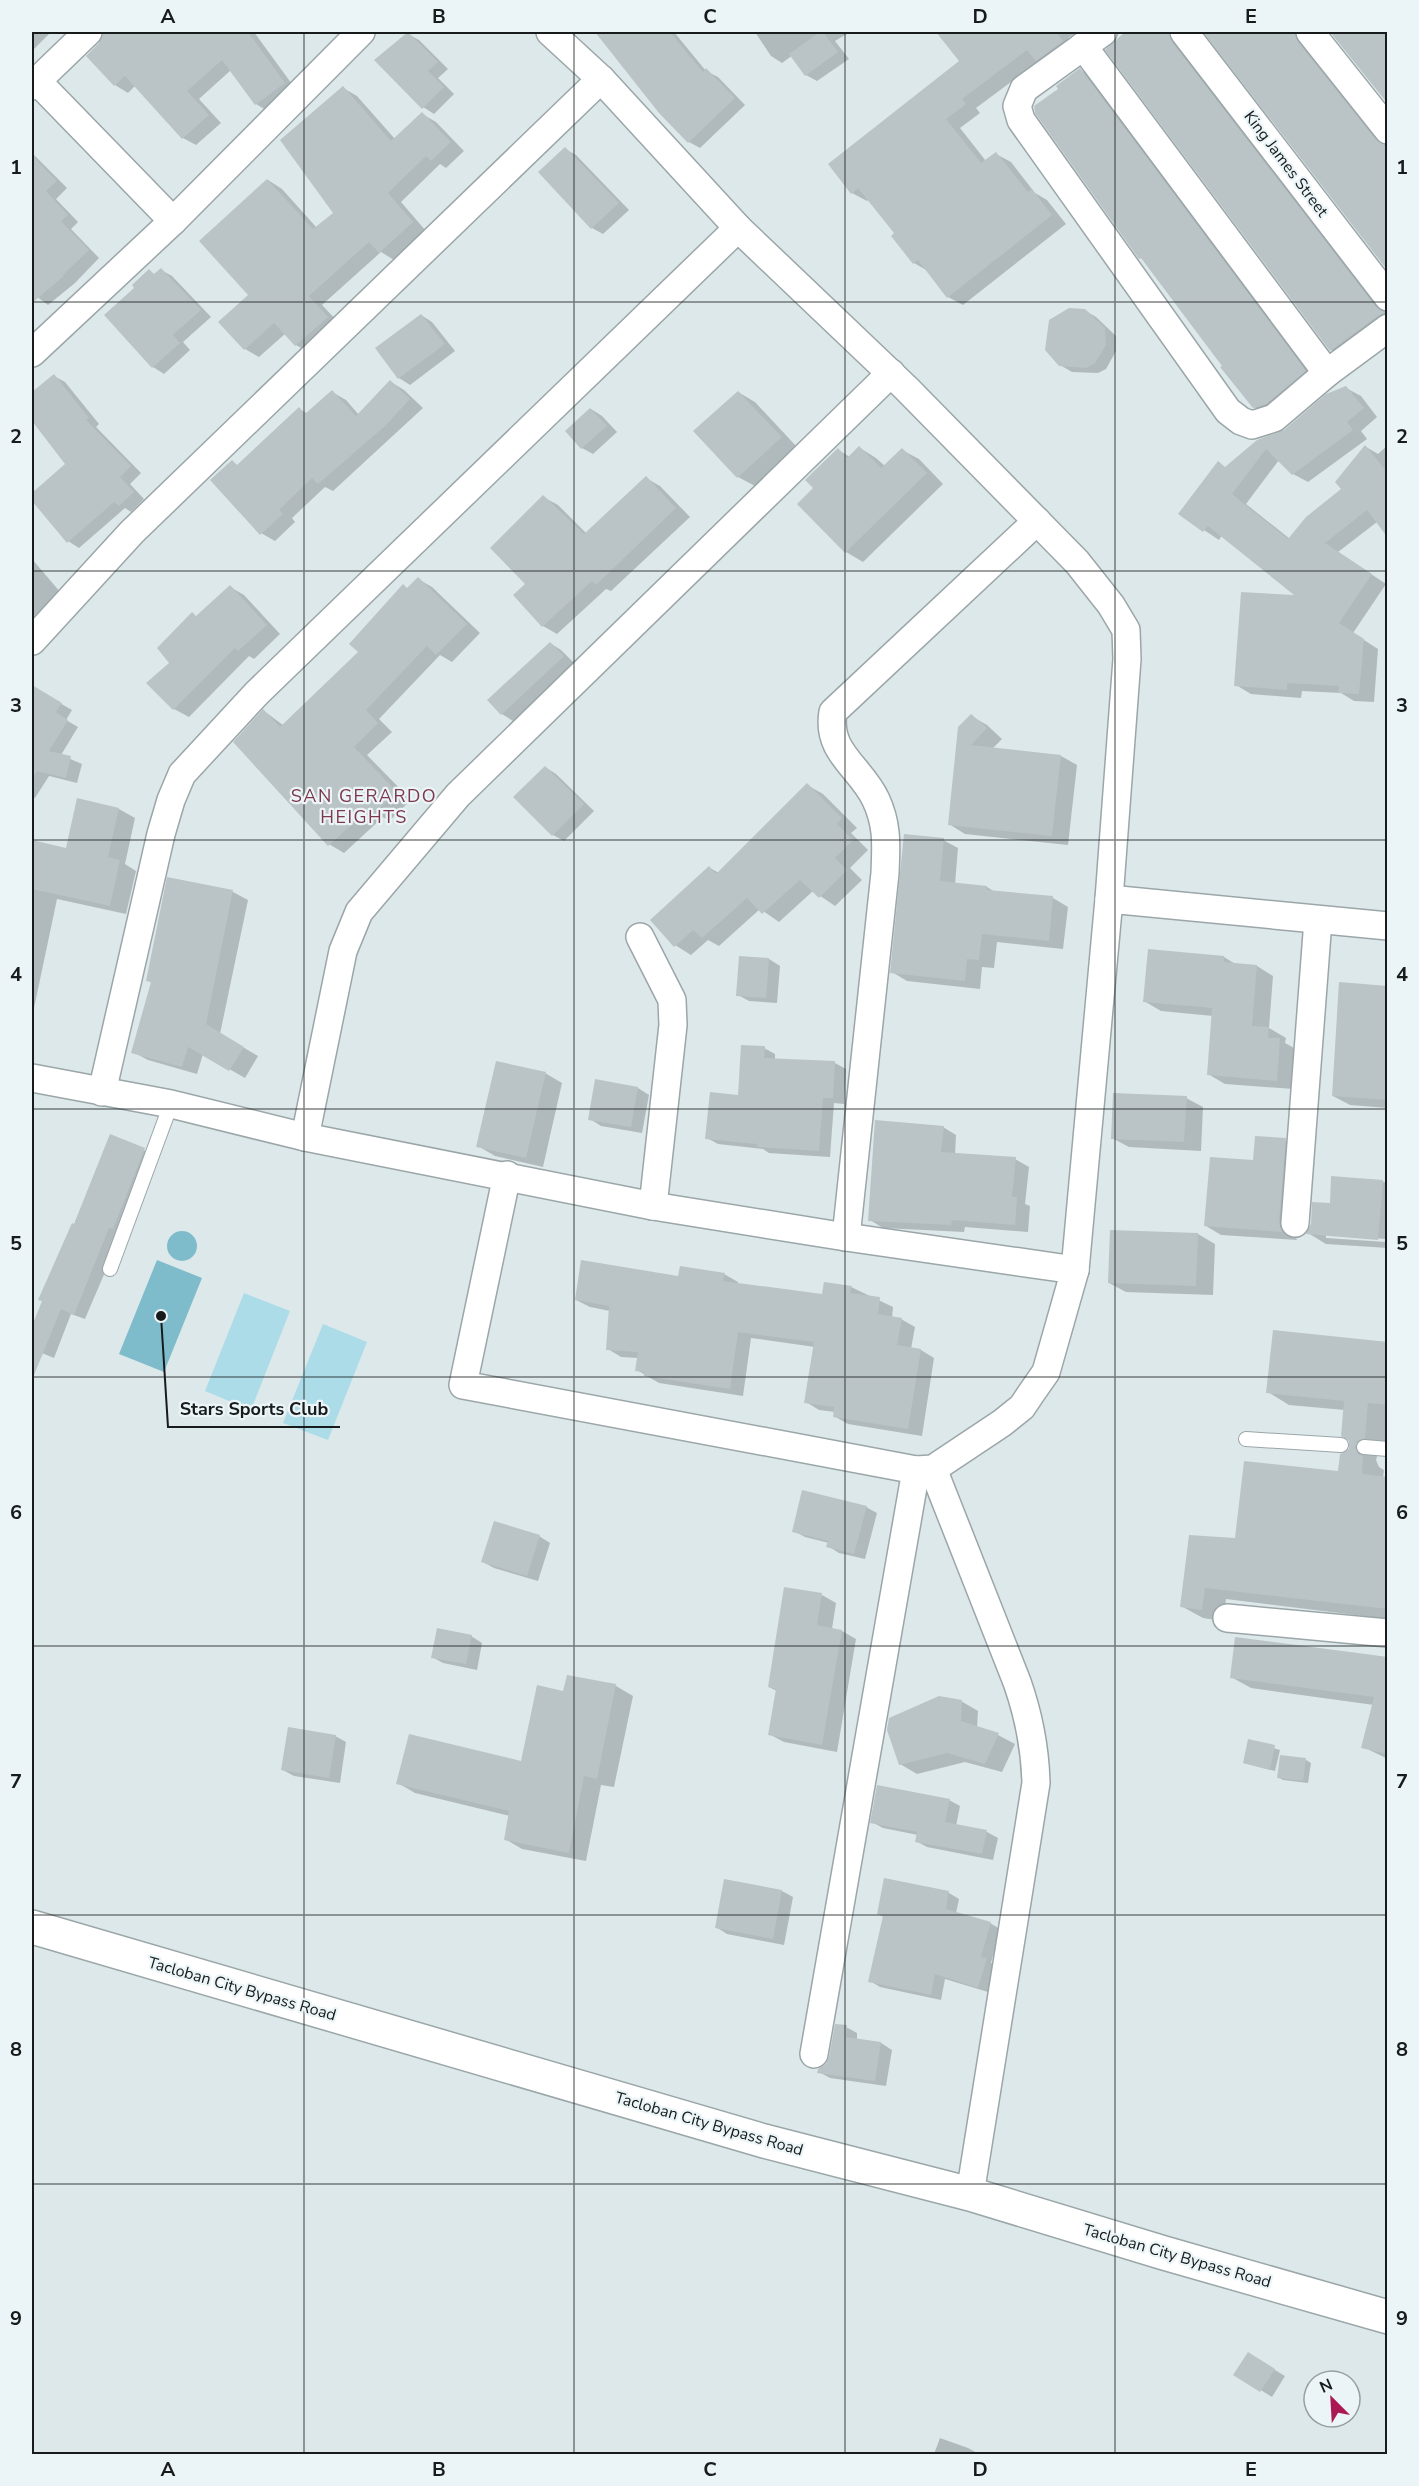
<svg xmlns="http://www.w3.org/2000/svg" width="1419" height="2486" viewBox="0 0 1419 2486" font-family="'Nunito Sans',sans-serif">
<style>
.green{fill:#acdce8}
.water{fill:#7fbccb}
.shadow{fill:#0003;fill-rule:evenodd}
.building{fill:#bac4c7}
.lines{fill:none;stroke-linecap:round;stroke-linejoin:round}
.service-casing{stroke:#9ba6a8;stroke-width:16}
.minor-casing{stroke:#9ba6a8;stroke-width:30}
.trunk-casing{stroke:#9ba6a8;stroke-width:36}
.service{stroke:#fff;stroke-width:14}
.minor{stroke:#fff;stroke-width:27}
.trunk{stroke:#fff;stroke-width:33}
.grid{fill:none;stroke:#171b1c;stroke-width:1.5;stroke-opacity:0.55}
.labels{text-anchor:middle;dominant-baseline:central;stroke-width:4.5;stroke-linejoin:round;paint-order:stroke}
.street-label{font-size:16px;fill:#171b1c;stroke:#ebf5f8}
.neighbourhood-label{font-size:18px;letter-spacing:1.5px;fill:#7d364a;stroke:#ebf5f8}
.leader{fill:none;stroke:#171b1c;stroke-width:2}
.callout-dot{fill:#171b1c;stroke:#ebf5f8;stroke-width:2}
.callout-label{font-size:18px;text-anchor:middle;font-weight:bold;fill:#171b1c;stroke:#ebf5f8;stroke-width:4.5;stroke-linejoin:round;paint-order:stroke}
.neatline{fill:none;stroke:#171b1c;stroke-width:2}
.grid-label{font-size:20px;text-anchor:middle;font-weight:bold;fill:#171b1c}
</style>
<rect width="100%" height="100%" fill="#dde8eb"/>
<!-- green -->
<g class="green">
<polygon points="244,1293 290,1311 251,1410 205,1391"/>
<polygon points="323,1324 367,1342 328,1440 283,1423"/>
</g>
<!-- water -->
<g class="water">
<circle cx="182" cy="1246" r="15"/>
<polygon points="157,1260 202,1278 164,1372 119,1354"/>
</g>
<!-- shadow -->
<g class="shadow">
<polygon points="32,32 51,32 32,51"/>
<polygon points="104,32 254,32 297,91 269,112 256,104 231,70 199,99 221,123 196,145 183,138 136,85 128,93 115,85"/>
<polygon points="597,32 674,32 706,71 718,77 745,105 700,148 689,142 661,112"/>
<polygon points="755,32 850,32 835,41 849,59 817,81 806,75 793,55 782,63 771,56"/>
<polygon points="938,32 984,32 988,37 996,32 1077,32 1068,38 1077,50 1052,68 1039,61 976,108 980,113 960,128 986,161 996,154 1011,162 1035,193 1047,200 1066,224 963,305 948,297 928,271 914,263 896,233 869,199 867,201 852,193 961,61"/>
<polygon points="1130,32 1187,32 1186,52 1388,313 1388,328 1346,358 1331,350 1107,50"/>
<polygon points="1205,32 1312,32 1312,52 1388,146 1388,268"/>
<polygon points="1332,32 1388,32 1388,102"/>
<polygon points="408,34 419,40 448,69 438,78 454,94 434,114 423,107"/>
<polygon points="1080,70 1094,78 1319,379 1268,415 1254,407 1145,260 1140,258 1060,89"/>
<polygon points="343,88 357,96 395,139 422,114 436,122 464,151 446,168 440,164 401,202 426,231 394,260 381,252 322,305 341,325 310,353 296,345 286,333 259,357 245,349 268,180 282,189 317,228 335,213"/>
<polygon points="565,149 576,155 629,210 603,234 592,228"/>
<polygon points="32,153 67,188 56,199 78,222 71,229 99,258 75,283 48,305 32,293"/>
<polygon points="161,270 172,276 211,317 183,342 190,350 164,374 153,367 106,315 136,288 149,271 155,275"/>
<polygon points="1084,310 1096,317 1116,336 1116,351 1106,369 1098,373 1072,372 1060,365"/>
<polygon points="421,315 432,322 455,351 410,385 399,378"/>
<polygon points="54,376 65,382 99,424 96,427 141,473 130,484 144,499 131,512 125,508 79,548 68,541 32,499 32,495 67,465 32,419 32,393"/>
<polygon points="391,382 404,390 423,408 333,491 325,487 292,518 295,522 275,541 261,533 232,462 239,466 299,409 308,414 332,392 346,400 359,415"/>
<polygon points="1346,388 1361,396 1377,417 1361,431 1367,439 1308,482 1293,474 1279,460 1246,504 1290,539 1343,490 1366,447 1378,454 1388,445 1388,535 1377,522 1338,552 1386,584 1353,633 1378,649 1374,702 1354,701 1341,693 1302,691 1301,698 1251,694 1236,685 1299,597 1222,535 1219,540 1180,514 1219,463 1226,468 1285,432"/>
<polygon points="738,392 755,402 797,447 755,486 738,477"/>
<polygon points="591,409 602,416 617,432 593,454 582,448"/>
<polygon points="860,448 876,458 885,466 902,450 919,459 943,484 863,562 846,552 799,504 815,488 838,450 850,457"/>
<polygon points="646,478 660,486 690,517 611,591 606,589 557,634 543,626 528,584 543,497 558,505 587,534"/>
<polygon points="32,559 61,593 32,618"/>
<polygon points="418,579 432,587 480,633 452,662 440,655 379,719 392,732 367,755 411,800 389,821 383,817 344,853 329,844 264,711 283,725 360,652"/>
<polygon points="230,587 244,595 280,634 254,659 249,656 189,717 174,709 171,663 197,617"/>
<polygon points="550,643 561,650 574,663 513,721 502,714 489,700"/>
<polygon points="37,690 72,710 66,720 78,727 61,755 82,764 77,783 49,776 35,798 32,797 32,700"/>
<polygon points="971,716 987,725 1002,739 992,749 1061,756 1077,765 1068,845 965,834 949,824"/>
<polygon points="545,767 556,774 594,811 564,841 553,835"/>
<polygon points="807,785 823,794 857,828 851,833 868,850 850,868 862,880 835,906 813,891 779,922 760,909 719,946 708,940 691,955 675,945 710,868 719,873"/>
<polygon points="119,809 135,818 125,864 136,871 126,914 57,899 34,1008 32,1007 32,842 67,850"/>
<polygon points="943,840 958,848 955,884 987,887 995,892 1053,898 1068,907 1063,949 997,942 994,968 982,967 980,989 907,981 892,972"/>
<polygon points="168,879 233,892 248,900 220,1034 258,1056 245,1078 203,1054 197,1074 148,1060 133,1052 152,983 147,980"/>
<polygon points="1224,957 1237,965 1257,966 1273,976 1269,1028 1286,1038 1285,1043 1296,1049 1293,1089 1225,1084 1208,1074 1213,1016 1161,1011 1144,1001"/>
<polygon points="769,959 780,966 777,1003 749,1001 738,995"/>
<polygon points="1388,987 1388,1108 1350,1105 1333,1096"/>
<polygon points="764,1048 775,1054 775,1060 835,1063 846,1069 844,1104 834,1103 830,1157 769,1153 763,1149 718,1144 707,1138 739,1096"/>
<polygon points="545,1073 562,1083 543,1167 495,1156 478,1146"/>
<polygon points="638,1088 649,1095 642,1133 601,1126 590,1119"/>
<polygon points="1186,1098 1203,1107 1201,1151 1129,1147 1112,1138"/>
<polygon points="943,1127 956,1135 955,1154 1015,1159 1029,1167 1025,1204 1030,1206 1028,1232 965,1227 964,1232 883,1228 870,1220"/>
<polygon points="111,1136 155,1155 85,1319 71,1314 54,1358 32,1349 32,1330"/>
<polygon points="1285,1140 1301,1149 1294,1232 1297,1240 1221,1235 1206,1226 1254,1162"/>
<path d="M1382,1181L1388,1184V1248L1326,1244L1308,1233L1312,1225L1331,1205ZM1326,1235L1386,1239V1242L1326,1238Z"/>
<polygon points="1111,1232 1198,1234 1215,1244 1213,1295 1126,1292 1109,1283"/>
<polygon points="724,1274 738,1282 737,1285 823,1296 851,1287 893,1307 892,1318 901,1319 915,1327 911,1349 921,1350 934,1358 922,1436 848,1424 834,1416 835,1412 819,1410 806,1402 815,1347 751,1338 743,1396 659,1383 637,1370 639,1358 621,1357 608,1349 610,1311 590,1307 576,1300 679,1278"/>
<polygon points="1388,1343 1386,1450 1378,1453 1376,1460 1379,1467 1384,1470 1383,1478 1388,1478 1388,1619 1226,1599 1223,1621 1203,1618 1181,1606 1236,1540 1340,1473 1350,1450 1345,1410 1289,1405 1268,1392"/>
<polygon points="866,1507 877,1513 865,1559 839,1553 828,1546 829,1543 805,1537 794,1531"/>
<polygon points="539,1536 550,1543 538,1581 494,1568 483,1562"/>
<polygon points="822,1595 836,1603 832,1629 842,1631 856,1639 837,1752 784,1742 769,1734 777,1691 769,1687"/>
<polygon points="471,1636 482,1643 477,1670 443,1663 432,1657"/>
<polygon points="1388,1659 1388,1759 1363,1747 1374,1705 1251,1688 1231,1677"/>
<polygon points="568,1676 616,1686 633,1696 614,1787 601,1785 586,1861 522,1849 505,1839 510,1816 415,1793 398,1783 522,1762 565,1692"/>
<polygon points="961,1701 978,1711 977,1728 998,1735 1015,1744 1002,1772 965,1762 917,1774 900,1764"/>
<polygon points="335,1736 346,1742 340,1783 294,1776 283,1770"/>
<polygon points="1249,1741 1280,1750 1275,1771 1244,1763"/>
<polygon points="1281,1756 1306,1760 1311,1763 1308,1783 1283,1780 1278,1777"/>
<polygon points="949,1800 960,1806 956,1826 987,1832 998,1838 993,1860 927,1847 916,1841 918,1835 883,1828 872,1822"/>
<polygon points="725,1880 782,1891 793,1897 784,1945 727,1934 716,1927"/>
<polygon points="885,1880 949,1893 959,1899 956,1913 990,1923 1000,1929 991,1963 996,1966 988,1992 945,1979 941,2000 880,1987 870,1981 884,1917 878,1914"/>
<polygon points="846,2027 857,2033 857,2040 881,2043 892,2050 886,2086 830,2078 819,2072 827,2066"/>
<polygon points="1248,2354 1285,2376 1272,2397 1235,2374"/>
<polygon points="940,2438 968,2448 979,2454 934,2454"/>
</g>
<!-- building -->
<g class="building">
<polygon points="103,32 248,32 285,83 255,105 222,60 187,91 209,115 182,139 125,76 114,86 86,56 99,43"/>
<polygon points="408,32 438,62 428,71 444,87 422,109 374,60"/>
<polygon points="595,32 670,32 703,72 706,68 735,98 688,143 659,113"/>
<polygon points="820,32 823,32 838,52 805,76 789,54"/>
<polygon points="936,32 1056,32 1063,41 1036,61 1027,50 962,99 966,104 946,119 981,163 996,152 1028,192 1032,189 1052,215 947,298 918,260 913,264 891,236 894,233 858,188 851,194 828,164 959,61"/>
<polygon points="1125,32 1169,32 1172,42 1376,307 1388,312 1379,315 1330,351 1105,50"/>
<polygon points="1203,32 1295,32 1298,42 1376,140 1388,145 1388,271"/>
<polygon points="1330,32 1388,32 1388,104"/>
<polygon points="1080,68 1306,371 1266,404 1253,408 1220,367 1222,366 1141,258 1139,259 1035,113 1034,106 1058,89 1056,86"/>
<polygon points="343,86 391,141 422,112 451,142 431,161 426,156 388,193 413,222 379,253 369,242 309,296 328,317 295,346 274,323 244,350 218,322 248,295 199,241 267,179 313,229 333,213 280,140"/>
<polygon points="565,147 619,203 591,229 538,172"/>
<polygon points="32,155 57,181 46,191 68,215 61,221 89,250 63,275 64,276 32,303"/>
<polygon points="161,268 201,310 173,335 180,343 152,368 104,315 134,288 132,285 149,269 154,274"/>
<polygon points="1069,308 1085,309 1105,328 1106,345 1095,363 1086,368 1059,366 1045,350 1049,320"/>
<polygon points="421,314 445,344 398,379 375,348"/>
<polygon points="54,374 89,418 86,420 131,466 120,477 134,492 119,506 114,502 67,543 32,501 32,493 65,464 32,421 32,392"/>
<polygon points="390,380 410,399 385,426 318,484 312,478 279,510 283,514 260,535 210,480 232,460 237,465 299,407 305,414 332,390 356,416"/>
<polygon points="1346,386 1364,408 1347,422 1353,430 1292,475 1266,449 1232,494 1288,539 1306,517 1341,489 1335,482 1365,445 1388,473 1388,538 1367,510 1325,543 1372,574 1339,623 1364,639 1359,694 1338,693 1339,686 1287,683 1287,690 1234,686 1241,592 1294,595 1208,526 1203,532 1178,514 1218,461 1225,467 1257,440 1284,430 1326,394"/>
<polygon points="738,391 782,437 737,478 693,431"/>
<polygon points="590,408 607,426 581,449 565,431"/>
<polygon points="859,446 881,468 902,448 927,473 845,553 797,504 813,488 805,480 838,448 847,458"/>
<polygon points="646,476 676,508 596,585 592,581 542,627 513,595 525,584 490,548 543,495 584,534"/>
<polygon points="418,577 467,624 436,655 427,646 366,710 378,723 354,747 397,792 373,814 369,809 328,846 233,742 263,709 280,727 358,652 349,644 403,584 407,588"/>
<polygon points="230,585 267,625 238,651 235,648 173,710 146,683 169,663 157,648 192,612 196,616"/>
<polygon points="550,642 564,656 501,715 487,700"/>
<polygon points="32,685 62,703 56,712 68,720 49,751 71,756 66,778 37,771 32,780"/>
<polygon points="971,714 987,728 971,745 1061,755 1052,836 948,825 958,727"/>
<polygon points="545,766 584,804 552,836 513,797"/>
<polygon points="807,783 842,818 837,824 853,840 835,858 847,870 819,898 800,880 762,914 747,898 702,938 693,930 674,947 650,920 709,866 716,874"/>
<polygon points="77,798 119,808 108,857 120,860 110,906 32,889 32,840 66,848"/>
<polygon points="904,834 944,838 940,881 987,886 987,890 1053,896 1049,941 982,934 979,960 967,959 965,981 890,973"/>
<polygon points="167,877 233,890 206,1024 244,1047 229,1071 188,1047 182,1067 131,1053 151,982 146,981"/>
<polygon points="1148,949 1224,956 1224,962 1257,965 1252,1026 1269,1027 1268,1038 1280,1038 1277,1081 1207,1075 1212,1008 1143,1002"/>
<polygon points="739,956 769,958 766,998 736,996"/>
<polygon points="1339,982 1388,986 1388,1100 1332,1096"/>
<polygon points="741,1045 765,1046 764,1058 835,1061 833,1098 823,1098 819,1151 757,1147 757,1144 705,1139 710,1092 738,1095"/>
<polygon points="496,1061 546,1072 526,1158 476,1147"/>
<polygon points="595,1079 638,1087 631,1127 588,1120"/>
<polygon points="1113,1093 1187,1096 1184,1142 1111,1139"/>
<polygon points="875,1120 944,1126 941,1152 1016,1157 1012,1197 1017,1197 1015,1225 952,1220 951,1225 868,1221"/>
<polygon points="110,1134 145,1148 113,1229 109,1228 74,1315 61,1309 32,1380 32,1326 42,1301 38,1300 72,1223 74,1224"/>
<polygon points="1255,1136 1286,1138 1279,1222 1283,1232 1204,1226 1210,1157 1253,1160"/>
<polygon points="1331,1176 1383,1180 1378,1240 1306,1234 1311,1224 1312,1202 1330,1203"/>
<polygon points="1110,1230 1198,1233 1196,1286 1108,1283"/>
<polygon points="581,1260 678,1276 680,1266 725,1273 723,1281 822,1294 824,1282 852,1286 850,1293 880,1297 878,1314 902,1318 897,1345 921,1349 908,1429 833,1417 834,1407 804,1403 814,1342 738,1332 730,1389 644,1376 644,1372 635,1371 638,1352 606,1350 609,1306 575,1300"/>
<polygon points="1273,1330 1388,1342 1388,1405 1368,1403 1365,1438 1357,1441 1355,1447 1358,1454 1363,1456 1362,1474 1388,1477 1388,1609 1205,1588 1202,1610 1180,1607 1189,1535 1235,1538 1244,1461 1338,1471 1340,1454 1349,1449 1349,1441 1341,1436 1344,1401 1266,1393"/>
<polygon points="802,1490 867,1506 854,1554 826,1547 828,1541 792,1532"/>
<polygon points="494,1521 540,1535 527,1576 481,1562"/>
<polygon points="784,1587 822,1593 817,1625 842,1630 822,1745 768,1735 776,1689 768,1687"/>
<polygon points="437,1628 472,1635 466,1664 431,1658"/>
<polygon points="1235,1637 1388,1657 1388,1754 1361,1748 1374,1697 1230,1678"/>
<polygon points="567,1675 616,1684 597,1779 584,1776 569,1853 504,1840 509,1811 396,1784 409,1734 521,1761 537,1685 563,1691"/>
<polygon points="939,1696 962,1700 961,1721 999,1733 985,1764 947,1753 899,1765 887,1730 889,1718"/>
<polygon points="288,1727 336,1735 329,1778 281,1770"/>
<polygon points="1248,1739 1275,1745 1270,1770 1243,1763"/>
<polygon points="1280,1755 1306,1758 1303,1781 1277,1778"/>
<polygon points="877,1785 950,1799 945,1822 987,1830 982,1854 915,1842 917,1832 870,1823"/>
<polygon points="884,1878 949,1891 946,1909 991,1922 981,1957 987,1958 978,1988 935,1974 931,1995 868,1982 883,1916 877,1914"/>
<polygon points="724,1879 782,1890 773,1939 715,1928"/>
<polygon points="835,2024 847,2025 846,2037 881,2042 875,2081 817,2073 818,2069 826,2064 829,2057"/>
<polygon points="1248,2352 1275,2369 1260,2392 1233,2375"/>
</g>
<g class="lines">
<defs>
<g id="service">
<polyline points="110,1269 171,1104"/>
<polyline points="1246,1439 1341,1445"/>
<polyline points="1364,1447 1388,1449"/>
</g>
<g id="minor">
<polyline points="550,32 601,79 738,228 906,388 1077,562 1111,605 1126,630 1127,659 1109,899"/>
<polyline points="1103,32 1024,89 1017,106 1021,120 1228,411 1241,421 1252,425 1274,418 1327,373 1388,328"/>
<polyline points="1184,32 1388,297"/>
<polyline points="1310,32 1388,130"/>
<polyline points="1083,46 1327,373"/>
<polyline points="37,81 173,221"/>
<polyline points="32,86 88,32"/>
<polyline points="32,353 173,221 361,32"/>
<polyline points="32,641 132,532 601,79"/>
<polyline points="640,937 672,1000 673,1025 653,1206"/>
<polyline points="32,1078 171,1104 305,1137 653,1206 846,1237 1075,1270 1109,899 1388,926"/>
<polyline points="102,1092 161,834 171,800 182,774 257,693 738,228"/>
<polyline points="305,1137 343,951 359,912 458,795 891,373"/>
<polyline points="507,1175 463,1385 916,1470 933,1469 1002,1423 1022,1407 1030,1395 1046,1372 1075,1270"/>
<polyline points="1295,1223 1318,920"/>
<path d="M846,1237L885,873C886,846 888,826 876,800C861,767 826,753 833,712L1037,521"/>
<path d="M933,1469L1017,1682C1029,1716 1035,1747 1036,1783L970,2194"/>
<polyline points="1227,1618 1388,1633"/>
<polyline points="814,2054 916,1470"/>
</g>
<polyline id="trunk" points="32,1927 764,2141 970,2194 1164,2253 1388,2317"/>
</defs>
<!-- service casing -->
<use href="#service" class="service-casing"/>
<!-- minor casing -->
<use href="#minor" class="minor-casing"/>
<!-- trunk casing -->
<use href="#trunk" class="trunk-casing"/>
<!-- service -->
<use href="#service" class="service"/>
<!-- minor -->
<use href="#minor" class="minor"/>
<!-- trunk -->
<use href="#trunk" class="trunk"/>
</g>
<!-- grid -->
<path class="grid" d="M304,32V2454M574,32V2454M845,32V2454M1115,32V2454M32,302H1388M32,571H1388M32,840H1388M32,1109H1388M32,1377H1388M32,1646H1388M32,1915H1388M32,2184H1388"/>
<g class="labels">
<!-- street labels -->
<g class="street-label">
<text transform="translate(1286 164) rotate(53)">King James Street</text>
<text transform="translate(242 1989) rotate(16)">Tacloban City Bypass Road</text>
<text transform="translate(709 2124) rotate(16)">Tacloban City Bypass Road</text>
<text transform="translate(1177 2256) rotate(16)">Tacloban City Bypass Road</text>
</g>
<!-- neighbourhood labels -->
<g class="neighbourhood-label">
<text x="364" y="796">SAN GERARDO<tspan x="364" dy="21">HEIGHTS</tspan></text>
</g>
</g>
<!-- callouts -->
<path class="leader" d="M161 1316L168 1427H340"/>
<circle class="callout-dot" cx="161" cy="1316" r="6"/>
<g class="callout-label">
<text x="254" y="1415">Stars Sports Club</text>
</g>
<!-- border -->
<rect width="1419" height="2486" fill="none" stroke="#ebf5f8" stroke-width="66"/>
<!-- north arrow -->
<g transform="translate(1332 2399) rotate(336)"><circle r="28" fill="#ebf5f8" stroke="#969ea0" stroke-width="1.5"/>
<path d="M0-4.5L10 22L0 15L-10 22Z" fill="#aa1952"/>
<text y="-9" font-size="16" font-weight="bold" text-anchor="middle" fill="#171b1c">N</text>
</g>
<rect x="33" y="33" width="1353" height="2420" class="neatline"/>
<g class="grid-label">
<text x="168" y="23">A</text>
<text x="439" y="23">B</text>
<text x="710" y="23">C</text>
<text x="980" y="23">D</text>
<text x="1251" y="23">E</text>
<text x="16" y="174">1</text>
<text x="1402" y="174">1</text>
<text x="16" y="443">2</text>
<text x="1402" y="443">2</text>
<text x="16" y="712">3</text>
<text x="1402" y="712">3</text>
<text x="16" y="981">4</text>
<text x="1402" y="981">4</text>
<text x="16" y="1250">5</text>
<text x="1402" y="1250">5</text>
<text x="16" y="1519">6</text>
<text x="1402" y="1519">6</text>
<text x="16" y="1788">7</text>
<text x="1402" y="1788">7</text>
<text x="16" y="2056">8</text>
<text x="1402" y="2056">8</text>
<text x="16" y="2325">9</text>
<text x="1402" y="2325">9</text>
<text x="168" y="2476">A</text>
<text x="439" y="2476">B</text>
<text x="710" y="2476">C</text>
<text x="980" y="2476">D</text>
<text x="1251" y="2476">E</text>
</g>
</svg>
